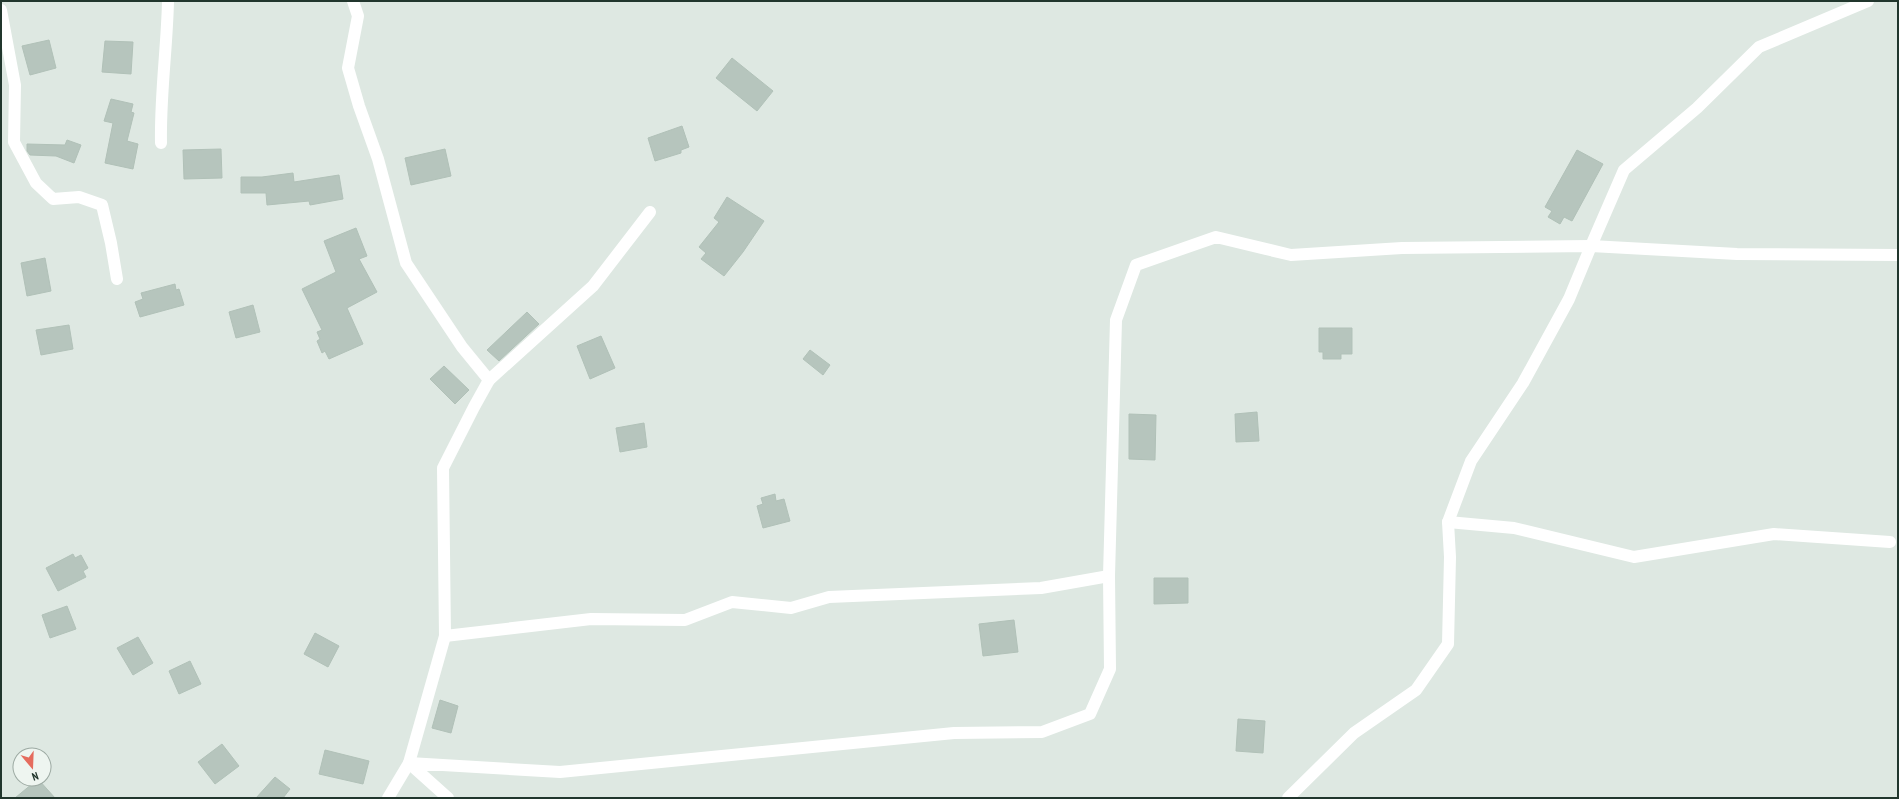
<svg xmlns="http://www.w3.org/2000/svg" width="1899" height="799" viewBox="0 0 1899 799" font-family="'PT Sans Narrow',sans-serif">
<style>
.building{fill:#b6c5bd;stroke:#b1c1b8}
.lines{fill:none;stroke-linecap:round;stroke-linejoin:round}
.minor{stroke:#fff;stroke-width:12}
</style>
<rect width="100%" height="100%" fill="#dee8e2"/>
<!-- building -->
<g class="building">
<polygon points="49,40 56,68 30,75 22,46"/>
<polygon points="105,41 133,42 131,74 102,72"/>
<polygon points="732,58 773,91 757,111 716,78"/>
<polygon points="111,99 133,104 131,112 134,113 127,141 138,144 133,169 105,163 113,123 104,121"/>
<polygon points="682,126 689,147 681,150 681,153 655,161 648,138"/>
<polygon points="67,140 81,145 74,163 56,156 30,155 27,151 27,144 65,145"/>
<polygon points="221,149 222,178 184,179 183,150"/>
<polygon points="445,149 451,176 411,185 405,158"/>
<polygon points="1577,150 1603,164 1572,221 1564,217 1560,224 1548,217 1552,211 1545,207"/>
<polygon points="293,173 294,182 339,175 343,199 310,205 309,201 267,205 266,193 241,193 241,177 262,177"/>
<polygon points="727,197 764,221 743,252 724,276 701,259 706,253 699,247 719,222 714,218"/>
<polygon points="356,228 367,256 359,259 377,292 347,308 363,344 329,359 325,351 322,353 317,341 320,339 317,332 322,330 302,289 336,272 324,241"/>
<polygon points="45,258 51,291 27,296 21,263"/>
<polygon points="175,284 176,290 179,289 184,305 140,317 135,302 143,299 141,293"/>
<polygon points="253,305 260,332 236,338 229,312"/>
<polygon points="527,312 539,324 499,361 487,350"/>
<polygon points="69,325 73,349 41,355 36,330"/>
<polygon points="1319,328 1352,328 1352,354 1341,354 1341,359 1323,359 1323,352 1319,352"/>
<polygon points="601,336 615,368 590,379 577,346"/>
<polygon points="810,350 830,365 823,375 803,359"/>
<polygon points="444,366 469,390 455,404 430,379"/>
<polygon points="1257,412 1259,441 1236,442 1235,414"/>
<polygon points="1129,414 1156,415 1155,460 1129,459"/>
<polygon points="644,423 647,447 620,452 616,428"/>
<polygon points="775,494 776,501 784,499 790,521 763,528 757,506 763,504 761,498"/>
<polygon points="73,554 75,558 81,555 88,568 83,571 86,577 58,591 46,568"/>
<polygon points="1154,578 1188,578 1188,603 1154,604"/>
<polygon points="67,606 76,629 50,638 42,615"/>
<polygon points="1014,620 1018,652 983,656 979,624"/>
<polygon points="315,633 339,646 328,667 304,654"/>
<polygon points="138,637 153,663 133,675 117,648"/>
<polygon points="190,661 201,684 179,694 169,671"/>
<polygon points="440,700 458,706 451,733 432,728"/>
<polygon points="1238,719 1265,721 1263,753 1236,751"/>
<polygon points="222,744 239,766 215,784 198,762"/>
<polygon points="325,750 369,761 363,784 319,774"/>
<polygon points="275,777 290,789 283,798 256,798"/>
<polygon points="38,779 55,798 15,798"/>
</g>
<g class="lines">
<!-- minor -->
<g class="minor">
<polyline points="353,1 358,16 348,68 359,106 378,159 406,263 462,347 489,380 474,407 443,468 445,636 409,763 388,798"/>
<polyline points="1868,1 1759,47 1697,108 1624,170 1591,246 1737,254 1898,255"/>
<polyline points="1,10 15,85 14,142 36,183 53,199 79,197 102,205 111,243 117,279"/>
<path d="M161,143C160,95 167,48 168,1"/>
<polyline points="489,380 593,286 650,212"/>
<polyline points="1448,522 1514,528 1634,557 1774,534 1890,542"/>
<polyline points="445,636 591,619 685,620 732,602 791,608 829,597 1041,588 1109,576"/>
<polyline points="448,798 409,763 560,772 954,733 1042,732 1090,714 1110,669 1109,576 1116,320 1136,265 1216,237 1291,255 1402,248 1591,246 1569,299 1523,383 1471,461 1448,522 1450,557 1448,644 1416,690 1354,733 1288,798"/>
</g>
</g>
<!-- border -->
<rect width="1899" height="799" fill="none" stroke="#21362d" stroke-width="4"/>
<!-- north arrow -->
<g transform="translate(32 767) rotate(161)"><circle r="19" fill="#eef5f0" stroke="#9ca9a2"/>
<path d="M0-3L7 15L0 10L-7 15Z" fill="#e56c5e"/>
<text y="-6" font-size="11" font-weight="bold" text-anchor="middle" fill="#21362d">N</text>
</g>
</svg>
